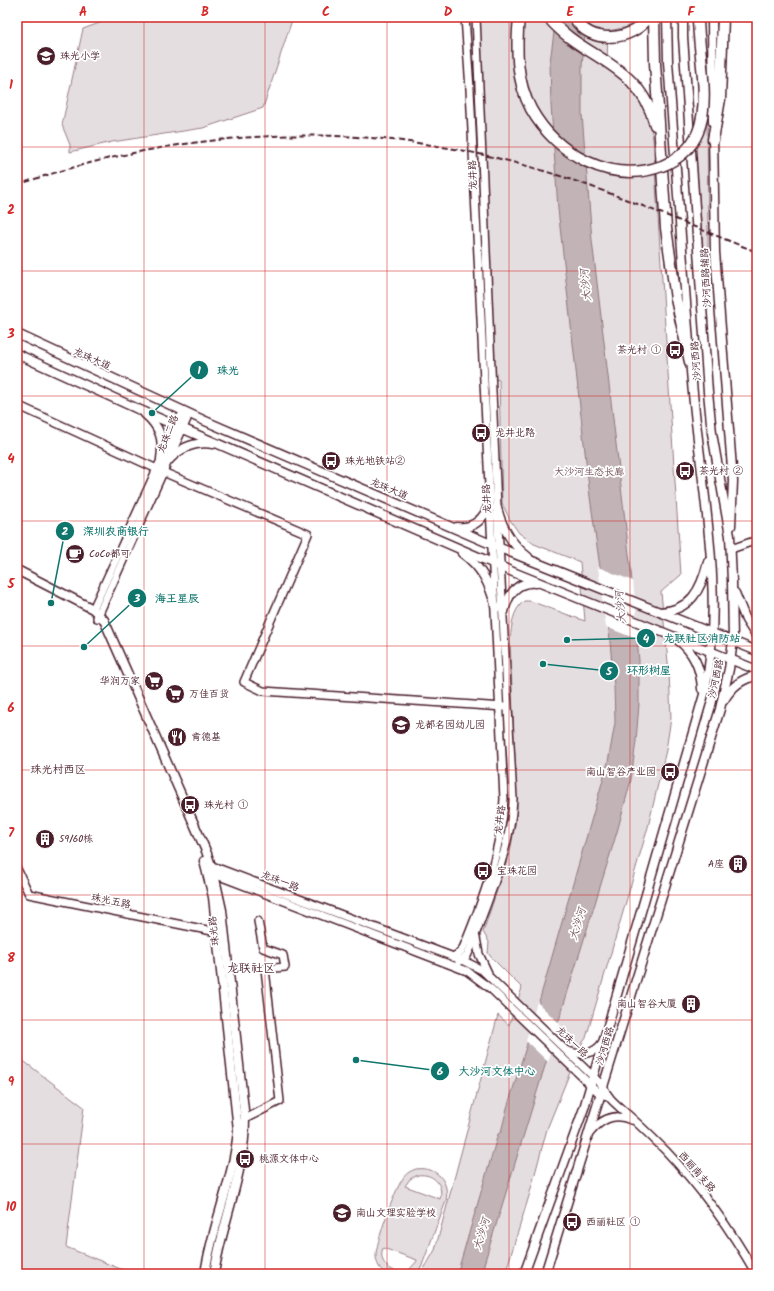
<svg xmlns="http://www.w3.org/2000/svg" width="774" height="1291" viewBox="0 0 774 1291" font-family="Kalam,'LXGW WenKai TC',sans-serif">
<style>
.green{fill:#e5dee0;stroke:#987e86;fill-rule:evenodd}
.water{fill:#c1b3b6;stroke:#91787e}
.pier{fill:#fff}
.lines{fill:none;stroke-linecap:round;stroke-linejoin:round}
.minor-casing{stroke:#4a1f2b;stroke-width:10}
.major-casing{stroke:#4a1f2b;stroke-width:11}
.highway-casing{stroke:#4a1f2b;stroke-width:13}
.minor{stroke:#fff;stroke-width:7}
.major{stroke:#fff;stroke-width:8}
.highway{stroke:#fff;stroke-width:10}
.rail{stroke:#4a1f2b;stroke-width:2;stroke-dasharray:6 3;stroke-linecap:butt}
.highway-bridge-casing{stroke:#4a1f2b;stroke-width:13;stroke-linecap:butt}
.highway-bridge{stroke:#fff;stroke-width:10}
.grid{fill:none;stroke:#d62828;stroke-width:1;stroke-opacity:0.55}
.labels{text-anchor:middle;dominant-baseline:central;stroke-width:3.5;stroke-linejoin:round;paint-order:stroke}
.poi-label{font-size:10px;fill:#4a1f2b;stroke:#fff;text-anchor:start}
.street-label{font-size:10px;fill:#4a1f2b;stroke:#fff}
.park-label{font-size:10px;fill:#714f58;stroke:#fff}
.water-label{font-size:11px;font-style:italic;fill:#74535c;stroke:#fff}
.neighbourhood-label{font-size:11px;fill:#4a1f2b;stroke:#fff}
.quarter-label{font-size:12px;fill:#4a1f2b;stroke:#fff}
.leader{fill:none;stroke:#0f766e;stroke-width:1.5}
.callout-dot{fill:#0f766e;stroke:#fff;stroke-width:1.5}
.mark-label{font-size:12px;text-anchor:middle;font-weight:bold;fill:#fff}
.callout-label{font-size:11px;text-anchor:middle;font-weight:bold;fill:#0f766e;stroke:#fff;stroke-width:3.5;stroke-linejoin:round;paint-order:stroke}
.neatline{fill:none;stroke:#d62828;stroke-width:1.5}
.grid-label{font-size:13px;text-anchor:middle;font-weight:bold;fill:#d62828}
</style>
<rect width="100%" height="100%" fill="#fff"/>
<filter id="ink" filterUnits="userSpaceOnUse"><feTurbulence type="fractalNoise" baseFrequency=".025" numOctaves="2"/><feDisplacementMap in="SourceGraphic" scale="8" xChannelSelector="R" yChannelSelector="G"/><feConvolveMatrix kernelMatrix="1 2 1 2 8 2 1 2 1" color-interpolation-filters="sRGB"/></filter>
<g filter="url(#ink)">
<!-- green -->
<g class="green">
<polygon points="116,17 293,17 263,108 203,128 112,142 70,152 70,145 62,125 83,29"/>
<path d="M478,17H638L628,27L608,31L607,64L640,98L650,123L653,139L681,575L661,592L669,672L671,718L666,750L648,827L586,1038L581,1045L547,1129L529,1196L505,1274H421L435,1250L498,1015L509,1025L522,988L491,957L488,953L489,942L483,932L510,852L517,813L510,639C512,625 512,611 524,601H530L585,621L580,562L534,544L519,533L510,520L502,503L499,380L494,379Z"/>
<polygon points="707,110 708,249 706,253 703,249 695,145"/>
<polygon points="17,1056 84,1107 66,1247 133,1274 17,1274"/>
<path d="M416,1169C436,1166 450,1181 446,1201L421,1268L414,1274H386C380,1270 376,1263 376,1256C375,1245 395,1189 402,1180C405,1174 410,1171 416,1169ZM418,1175C433,1173 444,1184 440,1199L405,1186L410,1179ZM383,1248L417,1260V1261L409,1270C394,1276 377,1264 383,1248Z"/>
</g>
<!-- water -->
<polygon class="water" points="556,17 589,17 584,41 582,67 582,114 592,240 631,571 639,661 639,704 636,741 631,780 617,832 484,1264 483,1274 457,1274 498,1134 501,1132 507,1108 526,1047 608,762 615,723 614,686 609,631 590,497 558,209 551,105 550,62"/>
<!-- pier -->
<g class="pier">
<polygon points="598,567 633,581 639,640 606,627"/>
<polygon points="537,1002 560,1024 548,1062 526,1041"/>
</g>
<g class="lines">
<defs>
<g id="minor">
<polyline points="17,405 157,469"/>
<polyline points="163,472 308,534 244,682 263,691 504,707"/>
<polyline points="731,549 757,540"/>
<polyline points="93,609 181,416 186,412 187,419 97,618"/>
<polyline points="17,869 29,894 217,932"/>
<polyline points="476,938 479,954 488,973"/>
<path d="M453,957L461,952L464,946C483,900 502,848 504,799L470,89L465,17"/>
<path d="M459,962L467,956L471,947C487,900 511,850 513,799L497,508L476,17"/>
<path d="M568,1051C580,1056 595,1054 602,1043"/>
<path d="M607,1096L600,1094L491,989L467,971L214,874L207,869L212,866L464,961L482,970L603,1086C608,1099 616,1104 626,1113C640,1125 653,1138 666,1151C703,1190 730,1228 756,1274"/>
<polyline points="245,1119 280,1101 265,969 285,967 283,955 263,948 258,921"/>
<path d="M589,1134C600,1120 613,1112 631,1120"/>
</g>
<g id="major">
<polyline points="667,17 668,62 689,343"/>
<polyline points="712,17 713,122"/>
<polyline points="713,134 715,252 733,481 731,526"/>
<polyline points="17,334 203,420 500,548 757,651"/>
<polyline points="17,354 140,410 513,572 757,670"/>
<path d="M145,414C160,427 164,439 161,459"/>
<path d="M168,461C180,448 194,441 213,444"/>
<path d="M497,508C502,528 511,544 528,557"/>
<path d="M457,527C473,529 483,520 489,505"/>
<path d="M462,553C482,567 490,585 496,608"/>
<path d="M17,570L93,609L104,620L206,851L214,874L222,910L245,1119C245,1173 222,1222 214,1274"/>
<polyline points="735,593 746,620 757,637"/>
<path d="M504,612C508,595 516,581 536,583"/>
<path d="M660,612C691,610 701,590 708,562"/>
<path d="M678,640C694,652 701,670 702,689"/>
<path d="M724,700C732,686 742,678 757,676"/>
<path d="M204,861L213,897L238,1130C234,1179 212,1225 205,1274"/>
<path d="M524,1274L584,1108L705,691C727,582 696,466 690,356"/>
<polyline points="545,1274 720,709 729,669 733,641 732,581 730,536 712,433 708,392 683,37 683,17"/>
</g>
<g id="highway">
<path d="M548,17C583,60 639,61 655,125"/>
<path d="M574,17C589,46 633,41 649,17"/>
<polyline points="654,17 655,63 666,228 676,299 690,362"/>
<polyline points="713,140 720,99 723,17"/>
</g>
</defs>
<!-- minor casing -->
<use href="#minor" class="minor-casing"/>
<!-- major casing -->
<use href="#major" class="major-casing"/>
<!-- highway casing -->
<use href="#highway" class="highway-casing"/>
<!-- minor -->
<use href="#minor" class="minor"/>
<!-- major -->
<use href="#major" class="major"/>
<!-- highway -->
<use href="#highway" class="highway"/>
<!-- rail -->
<path class="rail" d="M17,185C184,127 364,118 534,168C610,190 683,223 757,252"/>
<defs>
<path id="highway-bridge" d="M519,17C516,48 516,81 531,109C556,154 611,185 662,166C679,159 691,149 698,132C711,98 698,53 698,17"/>
</defs>
<!-- highway-bridge casing -->
<use href="#highway-bridge" class="highway-bridge-casing"/>
<!-- highway-bridge -->
<use href="#highway-bridge" class="highway-bridge"/>
</g>
</g>
<!-- grid -->
<path class="grid" d="M144,17V1274M265,17V1274M387,17V1274M509,17V1274M630,17V1274M17,147H757M17,271H757M17,396H757M17,521H757M17,646H757M17,770H757M17,895H757M17,1020H757M17,1144H757"/>
<!-- icons -->
<defs>
<symbol id="school-disc" viewBox="-11 -11 22 22"><circle r="9.5" fill="#4a1f2b" stroke="#fff"/><path d="M0-5L7-2L0 1L-7-2ZM-4 1L0 2.5L4 1V4Q0 6-4 4Z" fill="#fff"/></symbol>
<symbol id="bus-disc" viewBox="-11 -11 22 22"><circle r="9.5" fill="#4a1f2b" stroke="#fff"/><path d="M-5-6H5V4H4V6H2V4H-2V6H-4V4H-5ZM-3.5-4V0h7V-4ZM-3.5 1.2v1.5H-2V1.2ZM2 1.2v1.5H3.5V1.2Z" fill="#fff"/></symbol>
<symbol id="cafe-disc" viewBox="-11 -11 22 22"><circle r="9.5" fill="#4a1f2b" stroke="#fff"/><path d="M-5.5-4.5H6V0H3Q3 3.5 0 3.5H-2.5Q-5.5 3.5-5.5 0ZM3-3.2v2h1.7v-2ZM-6 4.5H4V6H-6Z" fill="#fff"/></symbol>
<symbol id="supermarket-disc" viewBox="-11 -11 22 22"><circle r="9.5" fill="#4a1f2b" stroke="#fff"/><path d="M-6-5.5h2.5l.6 2H6L4.5 2H-2.5L-4.4-4H-6ZM-1.5 3.2a1.3 1.3 0 1 0 .1 0ZM3 3.2a1.3 1.3 0 1 0 .1 0Z" fill="#fff"/></symbol>
<symbol id="restaurant-disc" viewBox="-11 -11 22 22"><circle r="9.5" fill="#4a1f2b" stroke="#fff"/><path d="M-5-6h1v4h1v-4h1v4h1v-4h1v5L-1.5 .5V6h-2V.5L-5-1ZM5-6V6H3V1.5H1.5Q1.5-4 5-6Z" fill="#fff"/></symbol>
<symbol id="building-disc" viewBox="-11 -11 22 22"><circle r="9.5" fill="#4a1f2b" stroke="#fff"/><path d="M-4-6H4V6H1V3H-1V6H-4ZM-2.5-4.3h1.7v1.8h-1.7ZM.8-4.3h1.7v1.8H.8ZM-2.5-1h1.7V.8h-1.7ZM.8-1h1.7V.8H.8Z" fill="#fff"/></symbol>
</defs>
<g fill-rule="evenodd">
<use href="#school-disc" x="35" y="45" width="22" height="22"/>
<use href="#bus-disc" x="664" y="339" width="22" height="22"/>
<use href="#bus-disc" x="470" y="422" width="22" height="22"/>
<use href="#bus-disc" x="320" y="450" width="22" height="22"/>
<use href="#bus-disc" x="674" y="460" width="22" height="22"/>
<use href="#cafe-disc" x="64" y="543" width="22" height="22"/>
<use href="#supermarket-disc" x="143" y="670" width="22" height="22"/>
<use href="#supermarket-disc" x="164" y="683" width="22" height="22"/>
<use href="#school-disc" x="390" y="714" width="22" height="22"/>
<use href="#restaurant-disc" x="166" y="726" width="22" height="22"/>
<use href="#bus-disc" x="659" y="761" width="22" height="22"/>
<use href="#bus-disc" x="179" y="794" width="22" height="22"/>
<use href="#building-disc" x="34" y="828" width="22" height="22"/>
<use href="#building-disc" x="727" y="853" width="22" height="22"/>
<use href="#bus-disc" x="472" y="860" width="22" height="22"/>
<use href="#building-disc" x="680" y="993" width="22" height="22"/>
<use href="#bus-disc" x="234" y="1148" width="22" height="22"/>
<use href="#school-disc" x="331" y="1202" width="22" height="22"/>
<use href="#bus-disc" x="561" y="1211" width="22" height="22"/>
</g>
<g class="labels">
<!-- poi labels -->
<g class="poi-label">
<text x="60" y="56">珠光小学</text>
<text x="661" y="350" text-anchor="end">茶光村 ①</text>
<text x="495" y="433">龙井北路</text>
<text x="345" y="461">珠光地铁站②</text>
<text x="699" y="471">茶光村 ②</text>
<text x="89" y="554">CoCo都可</text>
<text x="140" y="681" text-anchor="end">华润万家</text>
<text x="189" y="694">万佳百货</text>
<text x="415" y="725">龙都名园幼儿园</text>
<text x="191" y="737">肯德基</text>
<text x="656" y="772" text-anchor="end">南山智谷产业园</text>
<text x="204" y="805">珠光村 ①</text>
<text x="59" y="839">59/60栋</text>
<text x="724" y="864" text-anchor="end">A座</text>
<text x="497" y="871">宝珠花园</text>
<text x="677" y="1004" text-anchor="end">南山智谷大厦</text>
<text x="259" y="1159">桃源文体中心</text>
<text x="356" y="1213">南山文理实验学校</text>
<text x="586" y="1222">西丽社区 ①</text>
</g>
<!-- street labels -->
<g class="street-label">
<text transform="translate(473 175) rotate(-92)">龙井路</text>
<text transform="translate(706 278) rotate(-93)">沙河西路辅路</text>
<text transform="translate(92 359) rotate(24)">龙珠大道</text>
<text transform="translate(696 361) rotate(-94)">沙河西路</text>
<text transform="translate(168 434) rotate(-68)">龙珠二路</text>
<text transform="translate(389 489) rotate(23)">龙珠大道</text>
<text transform="translate(487 499) rotate(-93)">龙井路</text>
<text transform="translate(716 679) rotate(-78)">沙河西路</text>
<text transform="translate(500 820) rotate(-82)">龙井路</text>
<text transform="translate(280 881) rotate(21)">龙珠一路</text>
<text transform="translate(111 901) rotate(12)">珠光五路</text>
<text transform="translate(214 931) rotate(-96)">珠光路</text>
<text transform="translate(572 1042) rotate(44)">龙珠一路</text>
<text transform="translate(605 1046) rotate(-73)">沙河西路</text>
<text transform="translate(697 1172) rotate(49)">西丽南支路</text>
</g>
<!-- park labels -->
<g class="park-label">
<text x="589" y="472">大沙河生态长廊</text>
</g>
<!-- water labels -->
<g class="water-label">
<text transform="translate(586 285) rotate(-96)">大沙河</text>
<text transform="translate(621 607) rotate(-96)">大沙河</text>
<text transform="translate(578 924) rotate(-73)">大沙河</text>
<text transform="translate(482 1234) rotate(-73)">大沙河</text>
</g>
<!-- neighbourhood labels -->
<g class="neighbourhood-label">
<text x="58" y="770">珠光村西区</text>
</g>
<!-- quarter labels -->
<g class="quarter-label">
<text x="251" y="968">龙联社区</text>
</g>
</g>
<!-- callouts -->
<path class="leader" d="M152 413L199 370M51 603L65 531M84 647L137 598M567 640L646 638M543 664L609 671M356 1060L440 1071"/>
<g class="callout-dot">
<circle cx="152" cy="413" r="4"/>
<circle cx="51" cy="603" r="4"/>
<circle cx="84" cy="647" r="4"/>
<circle cx="567" cy="640" r="4"/>
<circle cx="543" cy="664" r="4"/>
<circle cx="356" cy="1060" r="4"/>
<circle cx="199" cy="370" r="10"/>
<circle cx="65" cy="531" r="10"/>
<circle cx="137" cy="598" r="10"/>
<circle cx="646" cy="638" r="10"/>
<circle cx="609" cy="671" r="10"/>
<circle cx="440" cy="1071" r="10"/>
</g>
<g class="mark-label">
<text x="199" y="374">1</text>
<text x="65" y="535">2</text>
<text x="137" y="602">3</text>
<text x="646" y="642">4</text>
<text x="609" y="675">5</text>
<text x="440" y="1075">6</text>
</g>
<g class="callout-label">
<text x="228" y="374">珠光</text>
<text x="116" y="535">深圳农商银行</text>
<text x="177" y="602">海王星辰</text>
<text x="702" y="642">龙联社区消防站</text>
<text x="649" y="674">环形树屋</text>
<text x="497" y="1075">大沙河文体中心</text>
</g>
<!-- margin -->
<rect width="774" height="1291" fill="none" stroke="#fff" stroke-width="44"/>
<rect x="22" y="22" width="730" height="1247" class="neatline"/>
<g class="grid-label">
<text x="83" y="16">A</text>
<text x="205" y="16">B</text>
<text x="326" y="16">C</text>
<text x="448" y="16">D</text>
<text x="570" y="16">E</text>
<text x="691" y="16">F</text>
<text x="11" y="89">1</text>
<text x="11" y="214">2</text>
<text x="11" y="338">3</text>
<text x="11" y="463">4</text>
<text x="11" y="588">5</text>
<text x="11" y="712">6</text>
<text x="11" y="837">7</text>
<text x="11" y="962">8</text>
<text x="11" y="1086">9</text>
<text x="11" y="1211">10</text>
</g>
</svg>
